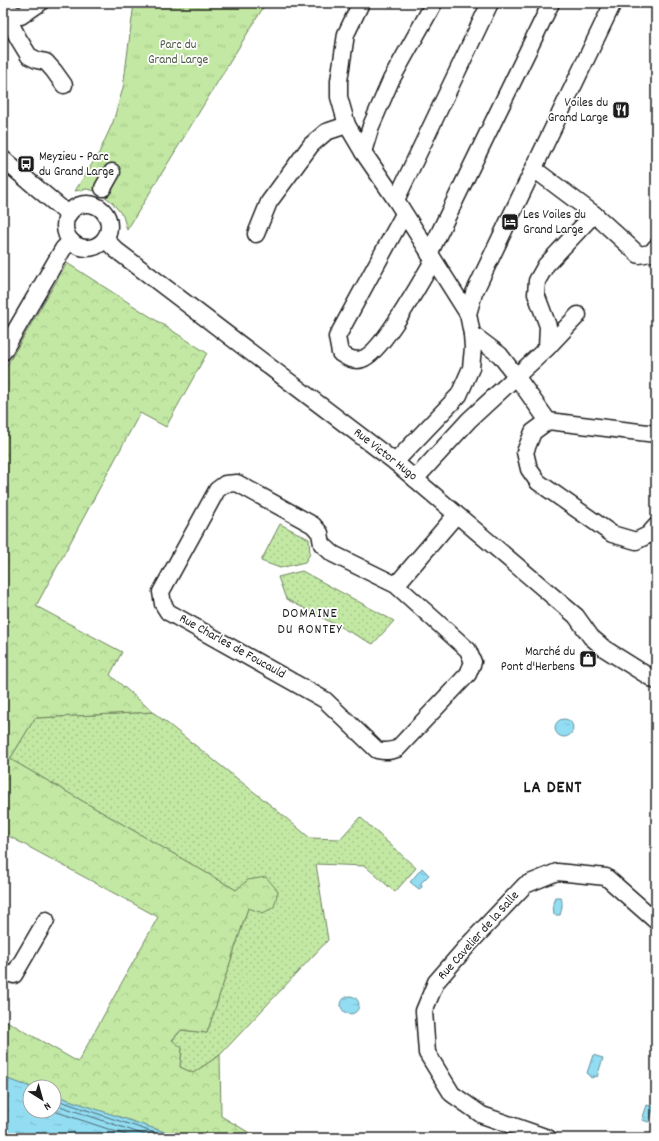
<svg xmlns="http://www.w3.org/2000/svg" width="659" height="1141" viewBox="0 0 659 1141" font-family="Dekko,sans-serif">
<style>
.grass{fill:url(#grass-dots);stroke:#6f8260}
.forest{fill:url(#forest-crowns);stroke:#6f8260}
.park{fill:url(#park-tufts);stroke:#6f8260}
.water{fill:url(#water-ripples);stroke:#63909c}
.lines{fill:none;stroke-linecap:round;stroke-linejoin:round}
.shore{stroke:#4b6972;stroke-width:1}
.minor-casing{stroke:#1c1c1c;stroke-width:19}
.minor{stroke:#fff;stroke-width:16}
.labels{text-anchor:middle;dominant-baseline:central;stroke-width:3.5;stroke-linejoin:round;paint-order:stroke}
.park-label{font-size:13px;fill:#4e5944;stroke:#fff}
.poi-label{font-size:13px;fill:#1c1c1c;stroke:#fff;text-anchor:end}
.street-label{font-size:13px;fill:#1c1c1c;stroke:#fff}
.neighbourhood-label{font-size:14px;letter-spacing:1px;fill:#1c1c1c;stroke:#fff}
.district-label{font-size:17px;font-weight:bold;letter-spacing:1px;fill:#1c1c1c;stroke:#fff}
</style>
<defs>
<pattern id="grass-dots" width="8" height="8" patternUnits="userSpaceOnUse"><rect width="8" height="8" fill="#c2e8a3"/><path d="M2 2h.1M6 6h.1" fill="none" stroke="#a6c68c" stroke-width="1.8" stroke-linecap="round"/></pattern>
<pattern id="forest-crowns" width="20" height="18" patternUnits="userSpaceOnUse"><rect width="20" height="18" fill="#c2e8a3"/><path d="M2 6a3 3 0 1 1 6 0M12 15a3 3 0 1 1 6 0" fill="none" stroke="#a6c68c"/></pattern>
<pattern id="park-tufts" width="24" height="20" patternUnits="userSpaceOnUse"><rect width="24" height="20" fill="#c2e8a3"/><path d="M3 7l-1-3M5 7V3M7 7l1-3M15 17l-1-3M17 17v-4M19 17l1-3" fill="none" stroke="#a6c68c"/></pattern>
<pattern id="water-ripples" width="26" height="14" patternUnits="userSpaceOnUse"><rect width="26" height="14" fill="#92ddf2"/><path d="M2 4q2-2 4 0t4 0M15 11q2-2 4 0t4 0" fill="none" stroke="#7dbdcf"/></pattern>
</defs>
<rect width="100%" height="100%" fill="#fff"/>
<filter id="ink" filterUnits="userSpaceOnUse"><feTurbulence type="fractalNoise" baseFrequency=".025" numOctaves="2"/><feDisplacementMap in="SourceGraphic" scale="8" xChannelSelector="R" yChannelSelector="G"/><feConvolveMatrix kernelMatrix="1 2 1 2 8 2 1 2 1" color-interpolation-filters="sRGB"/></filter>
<g filter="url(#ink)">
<!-- grass -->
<g class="grass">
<polygon points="280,524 309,539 310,554 305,562 280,568 261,561"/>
<polygon points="302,571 383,615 394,621 373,644 286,599 278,577"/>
<polygon points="153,712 268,803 310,838 340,839 360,817 416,868 395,892 365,866 316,864 328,940 220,1055 193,1073 180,1067 182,1048 172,1041 181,1030 207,1033 248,908 248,880 236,890 10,759 35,718"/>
</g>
<!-- forest -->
<polygon class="forest" points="67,263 207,353 166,427 140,413 36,606 122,652 110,675 153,712 35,718 10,759 236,890 248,880 266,877 278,891 274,907 263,913 248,908 207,1033 181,1030 172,1040 182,1048 180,1067 193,1073 220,1055 221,1116 248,1132 263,1138 182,1138 54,1095 54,1087 31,1087 4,1078 3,1076 3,1019 78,1062 158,917 3,833 3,372"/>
<!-- park -->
<polygon class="park" points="134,3 266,3 127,230 123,216 112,202 99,192 87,189 75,191 99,153 113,122 123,88"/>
<!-- water -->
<g class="water">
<circle cx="564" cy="728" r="9"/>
<polygon points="422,868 429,875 421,883 422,887 419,889 410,882"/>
<path d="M555,897H561C563,903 562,909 560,915H554L553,903Z"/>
<circle cx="350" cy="1005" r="9"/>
<polygon points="593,1055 603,1058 597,1077 595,1076 592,1078 590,1077 588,1074 587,1073"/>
<polygon points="3,1076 4,1078 31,1087 30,1087 30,1111 54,1111 54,1095 182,1138 3,1138"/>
<polygon points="647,1105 654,1107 649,1122 642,1120"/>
</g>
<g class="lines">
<!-- shore -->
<g class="shore">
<polyline points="54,1099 170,1138"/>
<polyline points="54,1104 154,1138"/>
<polyline points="54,1111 135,1138"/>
</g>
<defs>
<g id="minor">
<polyline points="361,3 346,34 339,81 339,97 347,125 363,152 396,200 468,314 472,334 473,348 471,368 459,395 395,462"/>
<polyline points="3,11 21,16 40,3"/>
<polyline points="12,13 11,24 18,38 29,56 37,60 46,62 54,71 64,85"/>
<polyline points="363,152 371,126 391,80 434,3"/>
<polyline points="3,159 18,172 68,214"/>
<polyline points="534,169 594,214"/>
<polyline points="103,188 112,172"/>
<polyline points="396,200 490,3"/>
<circle cx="87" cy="226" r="22"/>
<path d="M404,214L337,337L340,353C346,357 354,362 362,359C382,353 421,281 433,261"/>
<polyline points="256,234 269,202 311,145 326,132 347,125"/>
<polyline points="105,239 116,250 395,462 576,616 591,637 605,649 656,681"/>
<polyline points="429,254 551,3"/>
<polyline points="468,314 474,293 613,3"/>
<polyline points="472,334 500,355 516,376 548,421"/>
<polyline points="547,348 578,315"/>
<polyline points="3,352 63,249 71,241"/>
<polyline points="656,434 548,421 533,432 525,452 529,469 538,482 612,534 636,541 648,535 656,526"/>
<polyline points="415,479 469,420 547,348 548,326 536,294 537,281 546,265 594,214 639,255 651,253 656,247"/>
<path d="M396,585L333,554L322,544L320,533L313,525L237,483L225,484L217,490L161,592L163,604L168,612L325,700L377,750C386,752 388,751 397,749L468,674L473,662L468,650L396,585L456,515"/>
<polyline points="3,971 14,975 46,920"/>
<polyline points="548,1138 482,1115 452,1094 427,1053 424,1011 436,982 469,944 525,885 557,872 606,877 656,921"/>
</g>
</defs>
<!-- minor casing -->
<use href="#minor" class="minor-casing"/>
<!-- minor -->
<use href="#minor" class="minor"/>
</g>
</g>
<!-- icons -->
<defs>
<symbol id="restaurant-square" viewBox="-11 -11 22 22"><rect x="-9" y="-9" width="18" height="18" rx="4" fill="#1c1c1c" stroke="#fff"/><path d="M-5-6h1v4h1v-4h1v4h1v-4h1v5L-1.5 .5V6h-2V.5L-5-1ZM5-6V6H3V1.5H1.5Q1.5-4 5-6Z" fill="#fff"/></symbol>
<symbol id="bus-square" viewBox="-11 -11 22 22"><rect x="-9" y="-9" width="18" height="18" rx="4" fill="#1c1c1c" stroke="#fff"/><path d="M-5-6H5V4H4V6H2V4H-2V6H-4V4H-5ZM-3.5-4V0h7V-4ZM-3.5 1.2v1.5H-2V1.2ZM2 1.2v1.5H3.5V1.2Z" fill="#fff"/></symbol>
<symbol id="hotel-square" viewBox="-11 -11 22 22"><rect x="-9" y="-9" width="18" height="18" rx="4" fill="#1c1c1c" stroke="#fff"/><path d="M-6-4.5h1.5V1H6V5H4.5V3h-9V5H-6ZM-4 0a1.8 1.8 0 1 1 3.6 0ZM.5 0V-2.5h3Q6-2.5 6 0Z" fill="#fff"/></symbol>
<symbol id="shop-square" viewBox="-11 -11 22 22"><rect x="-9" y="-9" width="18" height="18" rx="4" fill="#1c1c1c" stroke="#fff"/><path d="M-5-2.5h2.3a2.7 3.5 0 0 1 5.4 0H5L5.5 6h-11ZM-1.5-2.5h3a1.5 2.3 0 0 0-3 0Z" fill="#fff"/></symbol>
</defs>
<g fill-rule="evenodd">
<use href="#restaurant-square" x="611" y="100" width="20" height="20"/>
<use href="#bus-square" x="16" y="154" width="20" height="20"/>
<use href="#hotel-square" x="500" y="212" width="20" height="20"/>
<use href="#shop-square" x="578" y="649" width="20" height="20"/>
</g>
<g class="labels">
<!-- park labels -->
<g class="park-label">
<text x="178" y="45">Parc du<tspan x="178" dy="15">Grand Large</tspan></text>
</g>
<!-- poi labels -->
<g class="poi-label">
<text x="608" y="103">Voiles du<tspan x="608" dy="15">Grand Large</tspan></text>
<text x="39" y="157" text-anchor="start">Meyzieu - Parc<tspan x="39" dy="15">du Grand Large</tspan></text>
<text x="523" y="215" text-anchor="start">Les Voiles du<tspan x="523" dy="15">Grand Large</tspan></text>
<text x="575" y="652">Marché du<tspan x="575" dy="15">Pont d'Herbens</tspan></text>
</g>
<!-- street labels -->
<g class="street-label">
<text transform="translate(385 455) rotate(38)">Rue Victor Hugo</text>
<text transform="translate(232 647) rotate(29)">Rue Charles de Foucauld</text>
<text transform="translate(479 936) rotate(-48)">Rue Cavelier de la Salle</text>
</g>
<!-- neighbourhood labels -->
<g class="neighbourhood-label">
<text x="310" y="614">DOMAINE<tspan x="310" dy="16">DU RONTEY</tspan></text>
</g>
<!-- district labels -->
<g class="district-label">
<text x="553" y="789">LA DENT</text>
</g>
</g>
<!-- margin -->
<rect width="659" height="1141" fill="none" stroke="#fff" stroke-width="16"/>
<rect x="8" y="8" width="643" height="1125" fill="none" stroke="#1c1c1c" stroke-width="1.5" filter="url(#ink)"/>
<!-- north arrow -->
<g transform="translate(42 1099) rotate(143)"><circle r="19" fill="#ffffff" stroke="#a4a4a4"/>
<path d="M0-3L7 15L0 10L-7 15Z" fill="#1c1c1c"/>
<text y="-6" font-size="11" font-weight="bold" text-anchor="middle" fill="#1c1c1c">N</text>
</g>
</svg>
